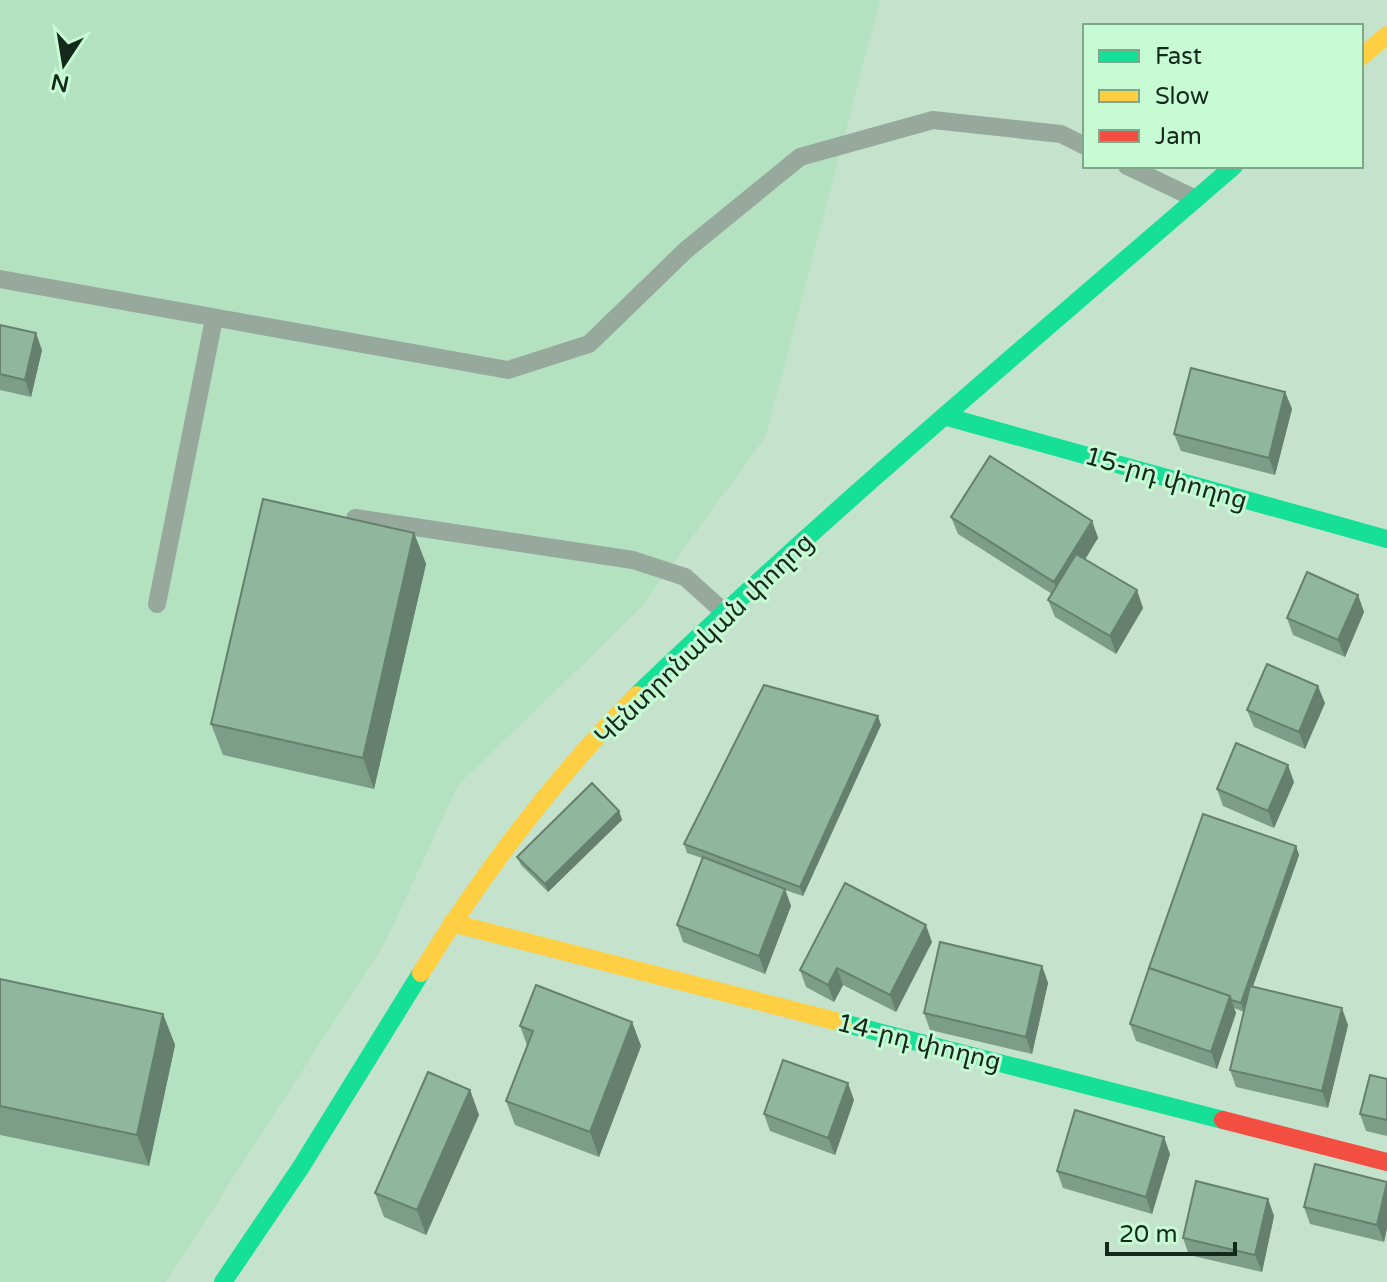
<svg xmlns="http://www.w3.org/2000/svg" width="1387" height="1282" viewBox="0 0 1387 1282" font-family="'Varela Round','Noto Sans Armenian',sans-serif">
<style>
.built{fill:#b4e2c1}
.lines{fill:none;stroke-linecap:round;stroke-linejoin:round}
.lane{stroke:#97a99d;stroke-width:18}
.fast{stroke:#16e098;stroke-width:18}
.slow{stroke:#ffcf43;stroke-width:18}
.jam{stroke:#f24e42;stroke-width:18}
.wall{fill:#7c9d88}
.shaded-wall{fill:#65806f}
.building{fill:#90b79e;stroke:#65806f;stroke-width:2}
.labels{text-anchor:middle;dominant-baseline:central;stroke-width:6;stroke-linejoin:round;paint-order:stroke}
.street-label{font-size:26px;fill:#14291b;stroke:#c6fbd4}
</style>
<rect width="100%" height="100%" fill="#c5e2cd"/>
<!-- built -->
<polygon class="built" points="0,0 880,0 766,436 640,609 458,785 386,941 166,1282 0,1282"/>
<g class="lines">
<!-- lane -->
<g class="lane">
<polyline points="1127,166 1194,198"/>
<polyline points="0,279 508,370 589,344 686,250 800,157 933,120 1061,134 1085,146"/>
<polyline points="355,518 633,560 685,577 724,612"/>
<polyline points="157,604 214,319"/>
</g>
<!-- fast -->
<g class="fast">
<polyline points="944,416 1387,539"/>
<path d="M637,695C829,511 1033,340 1234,166"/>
<polyline points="843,1023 1223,1120"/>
<polyline points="223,1282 301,1167 421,973"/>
</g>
<!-- slow -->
<g class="slow">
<polyline points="1361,57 1387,35"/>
<polyline points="452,923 843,1023"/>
<path d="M421,973C482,875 555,777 637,695"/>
</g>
<!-- jam -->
<polyline class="jam" points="1223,1120 1387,1162"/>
</g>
<!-- wall -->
<g class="wall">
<polygon points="0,325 42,350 31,397 0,390"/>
<polygon points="1285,392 1292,409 1275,475 1181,451 1174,434"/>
<polygon points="951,517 1092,521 1098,538 1085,560 1143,608 1116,654 1055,617 1048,600 1052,594 958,534"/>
<polygon points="414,533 426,564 374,789 223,755 211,724"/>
<polygon points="1358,595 1364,612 1345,657 1293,635 1287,618"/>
<polygon points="1325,703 1305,749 1254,727 1247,710"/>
<polygon points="881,725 803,896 785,890 791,906 765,974 683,942 677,925 702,858 687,853 684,844"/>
<polygon points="1294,782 1274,828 1223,806 1217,789"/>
<polygon points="619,811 622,820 548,892 521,865 517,857"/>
<polygon points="1296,846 1299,855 1253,986 1348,1025 1328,1108 1236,1087 1230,1070 1244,1012 1234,1008 1236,1013 1217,1069 1136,1041 1130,1024"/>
<polygon points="932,942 896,1012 843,985 834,1002 806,987 800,970"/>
<polygon points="1042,966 1048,983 1032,1054 930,1030 924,1013"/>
<polygon points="0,979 163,1014 175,1045 149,1166 0,1135"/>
<polygon points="632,1022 641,1046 599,1157 515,1125 506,1101 527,1045 520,1026"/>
<polygon points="1387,1079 1387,1136 1366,1131 1360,1114"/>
<polygon points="470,1090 479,1115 426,1235 384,1217 375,1193"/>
<polygon points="854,1100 835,1155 770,1131 764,1114"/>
<polygon points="1170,1154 1152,1214 1063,1188 1057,1171"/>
<polygon points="1387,1182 1387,1228 1384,1242 1310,1224 1304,1207"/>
<polygon points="1268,1199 1274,1216 1262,1272 1189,1255 1183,1238"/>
</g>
<!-- shaded-wall -->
<g class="shaded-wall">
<polygon points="36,333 42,350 31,397 25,380"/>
<polygon points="1285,392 1292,409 1275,475 1269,458"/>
<polygon points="1092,521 1098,538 1060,599 1054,582"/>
<polygon points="414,533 426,564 374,789 363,758"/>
<polygon points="1137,590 1143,608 1116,654 1110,636"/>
<polygon points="1358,595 1364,612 1345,657 1338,640"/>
<polygon points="1318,686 1325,703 1305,749 1299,732"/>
<polygon points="878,716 881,725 803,896 800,887"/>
<polygon points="1288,765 1294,782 1274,828 1268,811"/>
<polygon points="619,811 622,820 548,892 545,884"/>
<polygon points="1296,846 1299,855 1244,1012 1241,1003"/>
<polygon points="785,889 791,906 765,974 759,956"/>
<polygon points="926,925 932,942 896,1012 890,995"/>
<polygon points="1042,966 1048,983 1032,1054 1026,1037"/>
<polygon points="837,968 843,985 834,1002 828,985"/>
<polygon points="1230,996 1236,1013 1217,1069 1211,1052"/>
<polygon points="1342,1008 1348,1025 1328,1108 1322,1091"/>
<polygon points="163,1014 175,1045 149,1166 137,1135"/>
<polygon points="632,1022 641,1046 599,1157 590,1132"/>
<polygon points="848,1083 854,1100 835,1155 828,1138"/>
<polygon points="470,1090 479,1115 426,1235 417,1210"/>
<polygon points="1164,1137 1170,1154 1152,1214 1146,1197"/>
<polygon points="1387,1185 1387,1228 1384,1242 1377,1225"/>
<polygon points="1268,1199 1274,1216 1262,1272 1255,1255"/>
</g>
<!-- building -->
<g class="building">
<polygon points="0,325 36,333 25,380 0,374"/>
<polygon points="1191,368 1285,392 1269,458 1174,434"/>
<polygon points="990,456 1092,521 1054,582 951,517"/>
<polygon points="263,499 414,533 363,758 211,724"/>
<polygon points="1076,554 1137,590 1110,636 1048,600"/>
<polygon points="1307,572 1358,595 1338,640 1287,618"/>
<polygon points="1267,664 1318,686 1299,732 1247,710"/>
<polygon points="764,685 878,716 800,887 684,844"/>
<polygon points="1236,743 1288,765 1268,811 1217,789"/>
<polygon points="592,783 619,811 545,884 517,857"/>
<polygon points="1203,814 1296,846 1241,1003 1231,1000 1230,996 1149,968"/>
<polygon points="703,857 785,889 759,956 677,925"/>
<polygon points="845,883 926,925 890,995 837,968 828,985 800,970"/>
<polygon points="940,942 1042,966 1026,1037 924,1013"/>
<polygon points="1149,968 1230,996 1211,1052 1130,1024"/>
<polygon points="0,979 163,1014 137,1135 0,1106"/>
<polygon points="536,985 632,1022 590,1132 506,1101 533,1031 520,1026"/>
<polygon points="1250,986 1342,1008 1322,1091 1230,1070"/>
<polygon points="783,1060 848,1083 828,1138 764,1114"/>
<polygon points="428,1072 470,1090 417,1210 375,1193"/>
<polygon points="1370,1075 1387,1079 1387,1120 1360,1114"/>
<polygon points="1075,1110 1164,1137 1146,1197 1057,1171"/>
<polygon points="1315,1164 1387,1182 1377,1225 1304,1207"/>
<polygon points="1196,1181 1268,1199 1255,1255 1183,1238"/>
</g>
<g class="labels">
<!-- street labels -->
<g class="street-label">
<text transform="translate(1166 478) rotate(16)">15-րդ փողոց</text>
<text transform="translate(704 639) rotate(-44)">Կենտրոնական փողոց</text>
<text transform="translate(919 1042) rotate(14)">14-րդ փողոց</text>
</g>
</g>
<!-- legend -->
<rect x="1083" y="24" width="280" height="144" fill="#c6fbd4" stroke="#7fa78a" stroke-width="2"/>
<rect x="1099" y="50" width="40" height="12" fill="#16e098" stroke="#7fa78a" stroke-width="2"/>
<text x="1155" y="64" font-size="24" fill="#14291b">Fast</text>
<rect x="1099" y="90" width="40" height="12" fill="#ffcf43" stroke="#7fa78a" stroke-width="2"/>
<text x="1155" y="104" font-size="24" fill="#14291b">Slow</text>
<rect x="1099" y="130" width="40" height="12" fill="#f24e42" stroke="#7fa78a" stroke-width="2"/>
<text x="1155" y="144" font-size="24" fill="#14291b">Jam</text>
<!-- north arrow -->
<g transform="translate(64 64) rotate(192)" stroke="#c6fbd4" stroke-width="6" paint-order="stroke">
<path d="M0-6L14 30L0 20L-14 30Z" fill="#14291b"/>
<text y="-12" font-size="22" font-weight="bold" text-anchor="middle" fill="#14291b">N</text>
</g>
<!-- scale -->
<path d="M1107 1242v12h128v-12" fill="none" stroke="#14291b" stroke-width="4"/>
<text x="1119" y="1242" font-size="24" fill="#14291b" stroke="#c6fbd4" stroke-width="6" paint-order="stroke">20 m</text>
</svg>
